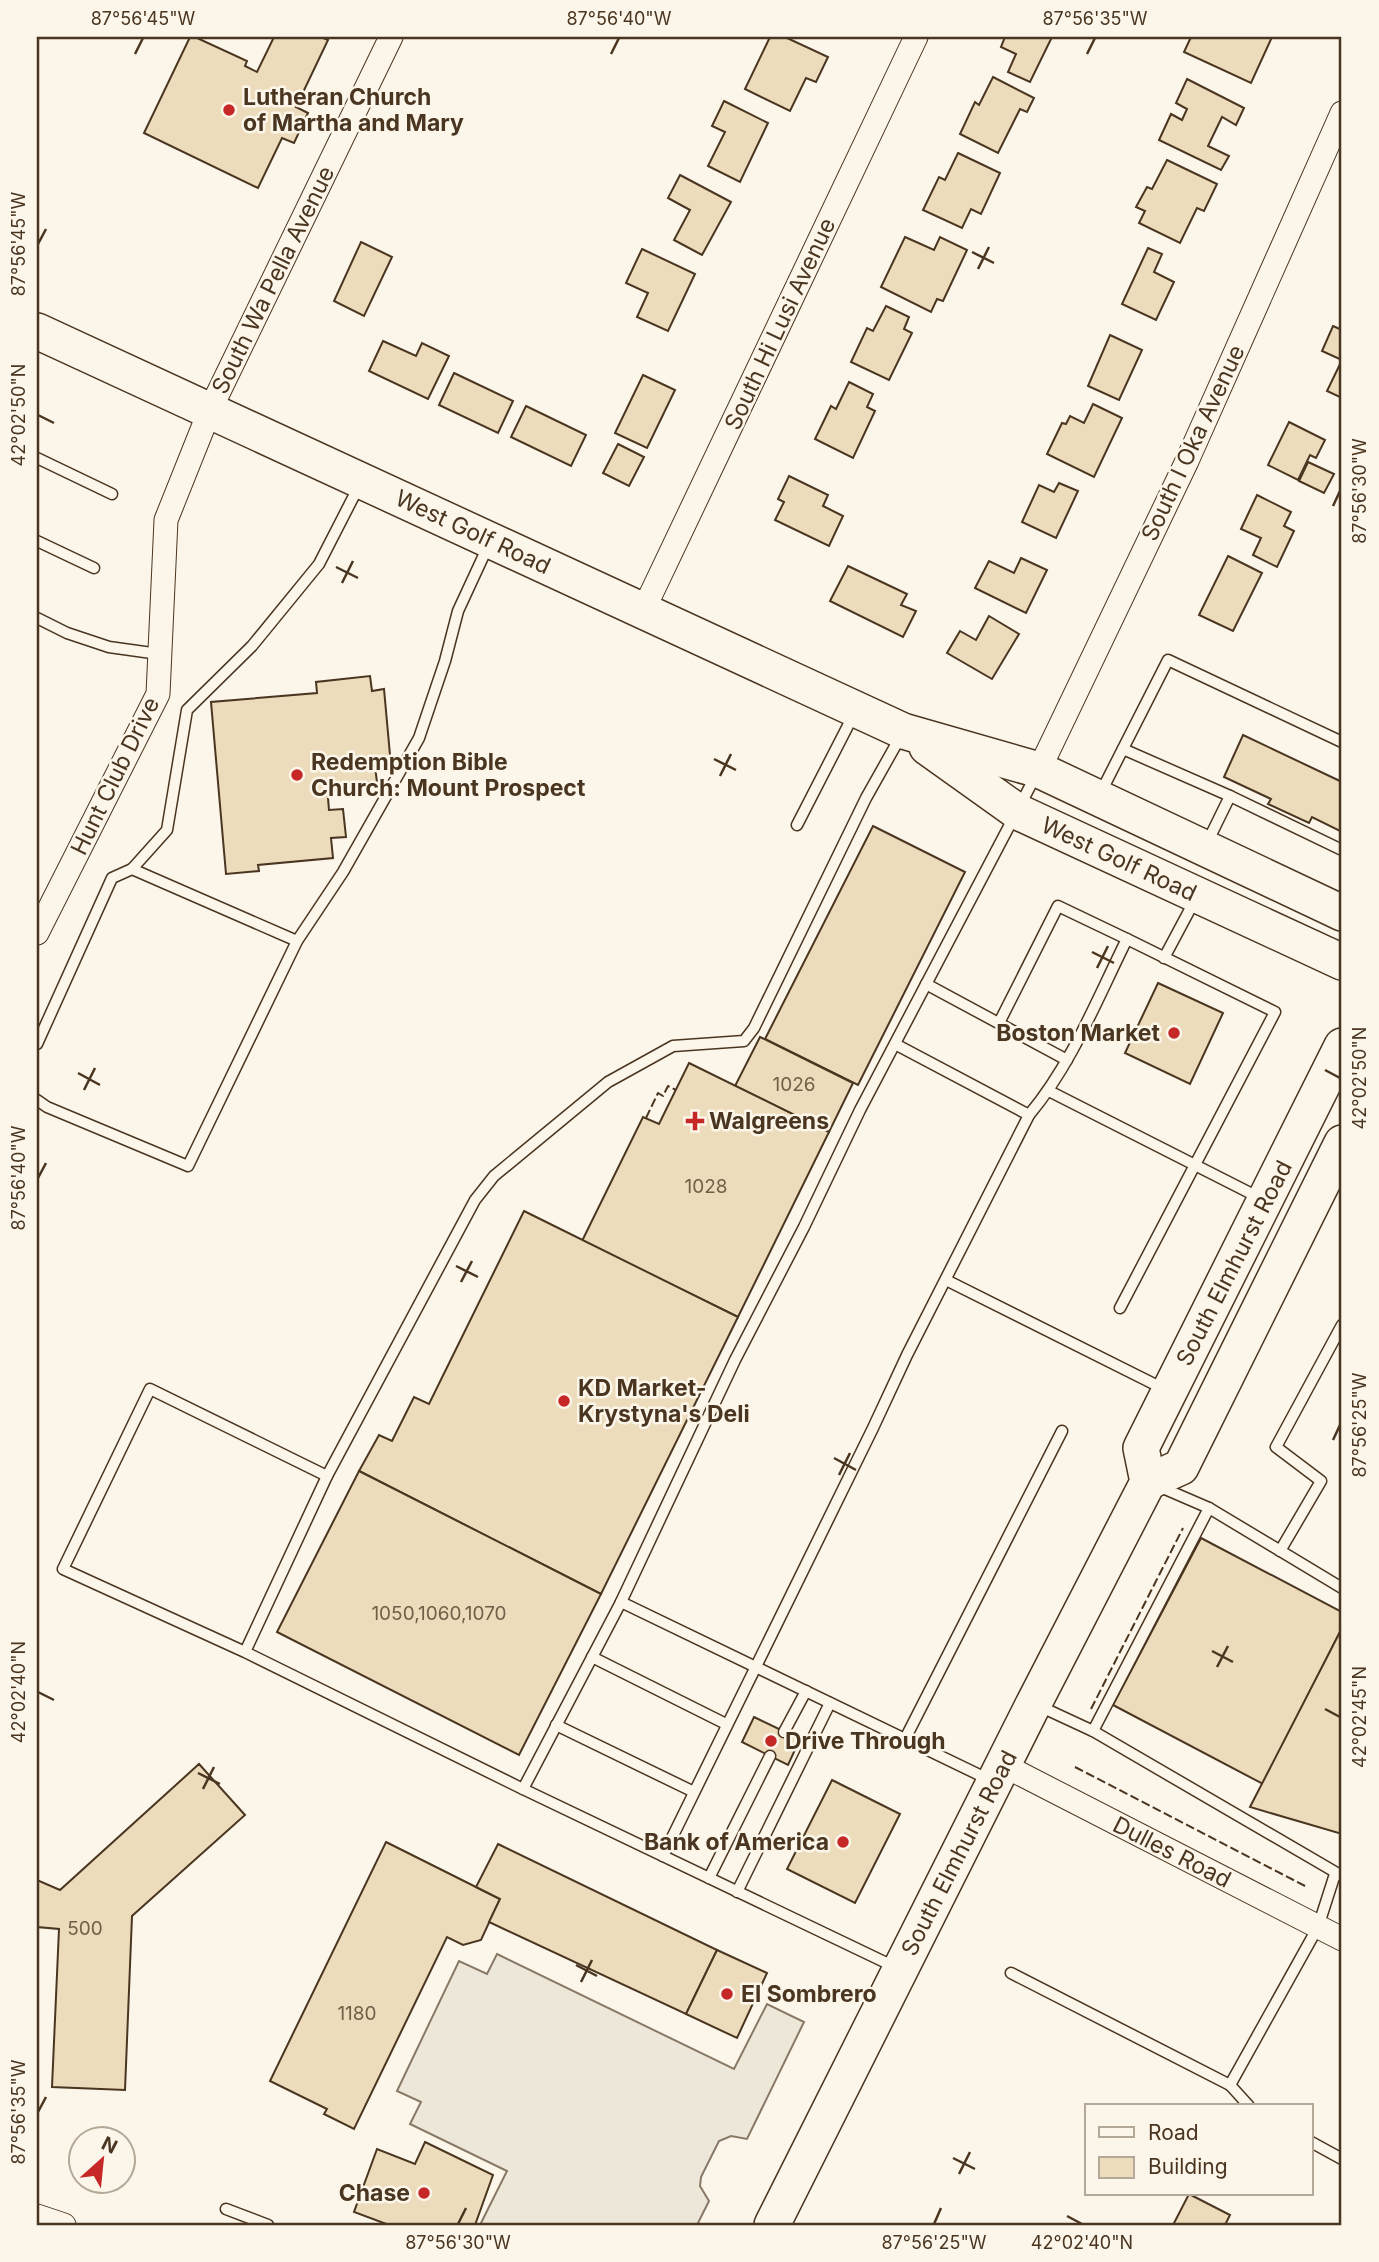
<svg xmlns="http://www.w3.org/2000/svg" width="1379" height="2262" viewBox="0 0 1379 2262" font-family="Inter,sans-serif">
<style>
.parking{fill:#ede7d9;stroke:#887966;stroke-width:2}
.building{fill:#ecdcbc;stroke:#4a3520;stroke-width:2}
.lines{fill:none;stroke-linecap:round;stroke-linejoin:round}
.lane-casing{stroke:#4a3520;stroke-width:13}
.street-casing{stroke:#4a3520;stroke-width:25}
.primary-casing{stroke:#4a3520;stroke-width:38}
.lane{stroke:#fbf6e9;stroke-width:10}
.street{stroke:#fbf6e9;stroke-width:23}
.primary{stroke:#fbf6e9;stroke-width:35}
.fence{stroke:#4a3520;stroke-width:2;stroke-dasharray:9 3.5;stroke-linecap:butt}
.ticks{fill:none;stroke:#4a3520;stroke-width:2.5}
.poi-dot{fill:#c62828;stroke:#fbf6e9;stroke-width:2.5}
.labels{text-anchor:middle;dominant-baseline:central;stroke-width:5;stroke-linejoin:round;paint-order:stroke}
.number-label{font-size:19px;fill:#725f47}
.poi-label{font-size:23px;font-weight:bold;fill:#4a3520;stroke:#fbf6e9;text-anchor:start}
.street-label{font-size:23px;fill:#4a3520;stroke:#fbf6e9}
.neatline{fill:none;stroke:#4a3520;stroke-width:2.5}
.ticks-label{font-size:18px;text-anchor:middle;fill:#4a3520}
</style>
<rect width="100%" height="100%" fill="#fbf6e9"/>
<!-- parking -->
<polygon class="parking" points="497,1954 734,2069 767,2004 804,2022 747,2139 731,2136 719,2141 701,2177 700,2186 709,2201 697,2225 480,2225 507,2171 410,2124 421,2102 397,2091 459,1961 487,1974"/>
<!-- building -->
<g class="building">
<polygon points="190,37 195,37 247,61 245,66 257,72 274,37 321,37 328,40 296,107 308,113 294,143 282,138 258,188 144,133"/>
<polygon points="770,37 785,37 828,57 816,82 806,78 790,111 745,89"/>
<polygon points="1005,37 1052,37 1030,82 1008,72 1016,54 1001,47"/>
<polygon points="1191,37 1272,37 1251,83 1184,52"/>
<polygon points="993,77 1034,98 1027,112 1020,109 998,153 960,134 975,102 979,105"/>
<polygon points="1187,79 1244,108 1236,125 1222,117 1208,146 1229,156 1221,170 1159,140 1171,114 1182,120 1187,109 1176,103"/>
<polygon points="724,101 768,123 740,182 708,166 725,132 712,126"/>
<polygon points="958,153 1000,173 981,214 971,209 962,228 923,210 939,177 945,180"/>
<polygon points="1167,160 1217,184 1204,211 1197,208 1180,243 1139,223 1145,211 1136,207 1147,187 1152,189"/>
<polygon points="680,175 731,202 702,255 674,240 690,210 668,198"/>
<polygon points="905,237 934,250 940,237 967,250 943,301 937,299 931,312 881,287"/>
<polygon points="361,242 392,257 364,316 334,301"/>
<polygon points="1148,248 1162,254 1154,272 1174,282 1156,320 1122,304"/>
<polygon points="642,249 695,274 668,331 637,317 648,293 626,283"/>
<polygon points="886,306 909,317 904,329 912,333 889,380 851,362 867,328 873,331"/>
<polygon points="1333,326 1342,330 1342,398 1327,391 1342,360 1322,351"/>
<polygon points="1110,335 1142,350 1119,400 1088,386"/>
<polygon points="383,341 416,356 422,343 449,356 428,399 369,371"/>
<polygon points="454,373 513,401 498,433 439,405"/>
<polygon points="643,375 675,390 647,448 615,433"/>
<polygon points="849,382 873,394 867,407 875,411 853,458 815,439 831,406 836,409"/>
<polygon points="1093,404 1122,418 1094,477 1047,454 1062,423 1066,424 1070,416 1084,423"/>
<polygon points="526,406 586,435 571,466 511,437"/>
<polygon points="1289,422 1325,440 1316,458 1310,455 1298,480 1268,465"/>
<polygon points="618,444 644,457 629,486 603,473"/>
<polygon points="1308,462 1334,474 1324,493 1299,481"/>
<polygon points="789,476 828,495 823,506 843,516 829,546 775,520 784,502 778,499"/>
<polygon points="1059,483 1078,491 1056,538 1022,522 1039,485 1054,492"/>
<polygon points="1257,495 1291,512 1284,526 1294,531 1277,567 1253,555 1261,538 1241,529"/>
<polygon points="1228,556 1262,573 1233,631 1199,615"/>
<polygon points="1021,558 1047,570 1026,613 975,588 989,561 1014,573"/>
<polygon points="848,566 907,594 901,605 916,611 903,637 830,601"/>
<polygon points="989,616 1019,634 992,679 947,653 960,631 976,640"/>
<polygon points="370,676 372,691 384,689 391,766 375,767 377,782 327,786 329,810 343,809 346,837 331,838 333,858 258,865 259,871 226,874 211,702 317,693 316,682"/>
<polygon points="1243,735 1342,782 1342,832 1312,817 1309,823 1268,804 1271,799 1224,777"/>
<polygon points="873,826 965,872 858,1085 765,1039"/>
<polygon points="1158,983 1223,1013 1190,1084 1125,1053"/>
<polygon points="760,1037 853,1083 829,1132 735,1086"/>
<polygon points="689,1063 829,1132 738,1317 582,1241 643,1117 659,1124"/>
<polygon points="524,1211 738,1317 601,1594 359,1471 379,1435 392,1441 414,1397 429,1404"/>
<polygon points="359,1471 601,1594 519,1755 277,1632"/>
<polygon points="1201,1538 1342,1612 1342,1628 1263,1784 1113,1705"/>
<polygon points="1342,1628 1342,1834 1250,1807"/>
<polygon points="754,1717 800,1739 788,1765 742,1742"/>
<polygon points="199,1764 245,1815 132,1916 125,2090 52,2087 59,1929 37,1927 37,1880 60,1890"/>
<polygon points="832,1780 900,1814 855,1903 787,1869"/>
<polygon points="386,1842 500,1899 481,1940 463,1945 447,1937 354,2129 324,2114 327,2109 270,2081"/>
<polygon points="498,1844 717,1950 686,2014 489,1922 500,1899 476,1887"/>
<polygon points="717,1950 767,1973 737,2038 686,2014"/>
<polygon points="425,2142 493,2175 475,2225 389,2225 354,2212 377,2149 415,2164"/>
<polygon points="1189,2194 1230,2215 1225,2225 1173,2225"/>
</g>
<g class="lines">
<defs>
<g id="lane">
<polyline points="37,458 112,494"/>
<polyline points="37,541 94,568"/>
<polyline points="37,618 67,633 109,647 159,654"/>
<polyline points="1123,749 1230,796 1206,845"/>
<polyline points="1100,794 1168,660 1342,742"/>
<polyline points="1230,796 1342,850"/>
<polyline points="797,825 855,712"/>
<polyline points="132,869 297,941"/>
<polyline points="1164,958 1196,898"/>
<polyline points="926,984 1067,1060"/>
<polyline points="37,1044 112,878 132,869 167,830 187,710 252,646 319,564 360,484"/>
<polyline points="895,1044 1029,1115"/>
<polyline points="1049,1091 1260,1198"/>
<polyline points="37,1100 47,1107 188,1166 297,941 343,872 419,738 445,661 458,611 489,544"/>
<polyline points="946,1280 1164,1389"/>
<polyline points="1120,1308 1275,1012 1127,939"/>
<polyline points="327,1476 475,1200 494,1176 608,1082 673,1046 744,1041 754,1028 866,798 902,734"/>
<polyline points="1158,1486 1209,1508 1342,1588"/>
<polyline points="1280,1551 1321,1481 1276,1447 1342,1325"/>
<polyline points="621,1602 992,1781"/>
<polyline points="245,1652 63,1569 150,1389 327,1476 245,1652 523,1789"/>
<polyline points="592,1657 726,1724"/>
<polyline points="1037,1705 1093,1731 1342,1876"/>
<polyline points="556,1725 694,1792"/>
<polyline points="1093,1731 1209,1508"/>
<polyline points="784,1732 806,1691"/>
<polyline points="905,1739 1062,1431"/>
<path d="M663,1856L873,1428L907,1355L1029,1115C1072,1064 1097,999 1127,939L1058,906L999,1023"/>
<polyline points="709,1878 770,1756"/>
<polyline points="737,1892 830,1703"/>
<polyline points="895,1967 523,1789 621,1602 735,1360 804,1227 860,1110 1036,775"/>
<polyline points="1011,1973 1230,2085 1318,1927 1335,1874"/>
<polyline points="1230,2085 1249,2106"/>
<polyline points="1311,2142 1342,2159"/>
<polyline points="226,2209 268,2225"/>
</g>
<g id="street">
<polyline points="643,611 916,37"/>
<polyline points="1039,770 1187,461 1342,113"/>
<polyline points="37,933 158,694 166,520 210,410 391,37"/>
<polyline points="1003,1765 1342,1939"/>
<polyline points="37,2216 64,2225"/>
</g>
<g id="primary">
<polyline points="37,331 903,731 1039,770 1342,913"/>
<polyline points="927,747 1018,812 1342,962"/>
<polyline points="1148,1482 1181,1467 1342,1143"/>
<polyline points="772,2225 1034,1703 1148,1482 1141,1448 1342,1046"/>
</g>
</defs>
<!-- lane casing -->
<use href="#lane" class="lane-casing"/>
<!-- street casing -->
<use href="#street" class="street-casing"/>
<!-- primary casing -->
<use href="#primary" class="primary-casing"/>
<!-- lane -->
<use href="#lane" class="lane"/>
<!-- street -->
<use href="#street" class="street"/>
<!-- primary -->
<use href="#primary" class="primary"/>
<!-- fence -->
<g class="fence">
<polyline points="646,1118 658,1093 663,1096 668,1086 676,1090"/>
<polyline points="1091,1709 1183,1528"/>
<polyline points="1075,1767 1307,1887"/>
</g>
</g>
<!-- ticks -->
<path class="ticks" d="M135,54L143,38M611,54L619,38M1087,54L1095,38M38,244L46,229M972,252L994,263M978,269L989,247M38,415L54,423M1333,506L1340,491M336,567L358,578M342,583L353,561M714,759L736,770M720,776L731,754M1092,952L1114,963M1097,968L1108,946M1325,1070L1340,1078M78,1073L100,1085M84,1090L95,1068M38,1178L46,1163M456,1266L478,1277M461,1282L472,1261M1333,1440L1340,1425M834,1458L856,1470M839,1475L850,1453M1212,1651L1233,1662M1217,1667L1228,1646M38,1692L54,1700M1325,1709L1340,1717M198,1773L220,1784M203,1789L214,1767M576,1965L597,1976M581,1982L592,1960M38,2112L46,2097M953,2158L975,2169M959,2174L970,2152M1067,2216L1082,2224M458,2224L466,2208M934,2224L941,2208"/>
<!-- markers -->
<g class="poi-dot">
<circle cx="229" cy="110" r="7"/>
<circle cx="297" cy="775" r="7"/>
<circle cx="1174" cy="1033" r="7"/>
<path d="M691.5 1110.5h7v7h7v7h-7v7h-7v-7h-7v-7h7z"/>
<circle cx="564" cy="1401" r="7"/>
<circle cx="771" cy="1741" r="7"/>
<circle cx="843" cy="1842" r="7"/>
<circle cx="727" cy="1994" r="7"/>
<circle cx="424" cy="2193" r="7"/>
</g>
<g class="labels">
<!-- number labels -->
<g class="number-label">
<text x="794" y="1084">1026</text>
<text x="706" y="1186">1028</text>
<text x="439" y="1613">1050,1060,1070</text>
<text x="85" y="1928">500</text>
<text x="357" y="2013">1180</text>
</g>
<!-- poi labels -->
<g class="poi-label">
<text x="243" y="97">Lutheran Church<tspan x="243" dy="26">of Martha and Mary</tspan></text>
<text x="311" y="762">Redemption Bible<tspan x="311" dy="26">Church: Mount Prospect</tspan></text>
<text x="1160" y="1033" text-anchor="end">Boston Market</text>
<text x="709" y="1121">Walgreens</text>
<text x="578" y="1388">KD Market-<tspan x="578" dy="26">Krystyna's Deli</tspan></text>
<text x="785" y="1741">Drive Through</text>
<text x="829" y="1842" text-anchor="end">Bank of America</text>
<text x="741" y="1994">El Sombrero</text>
<text x="410" y="2193" text-anchor="end">Chase</text>
</g>
<!-- street labels -->
<g class="street-label">
<text transform="translate(273 280) rotate(-64)">South Wa Pella Avenue</text>
<text transform="translate(780 324) rotate(-65)">South Hi Lusi Avenue</text>
<text transform="translate(1193 443) rotate(-65)">South I Oka Avenue</text>
<text transform="translate(473 532) rotate(25)">West Golf Road</text>
<text transform="translate(115 776) rotate(-64)">Hunt Club Drive</text>
<text transform="translate(1119 859) rotate(25)">West Golf Road</text>
<text transform="translate(1234 1263) rotate(-63)">South Elmhurst Road</text>
<text transform="translate(1172 1852) rotate(27)">Dulles Road</text>
<text transform="translate(959 1853) rotate(-63)">South Elmhurst Road</text>
</g>
</g>
<!-- border -->
<rect width="1379" height="2262" fill="none" stroke="#fbf6e9" stroke-width="77"/>
<!-- legend -->
<rect x="1085" y="2104" width="228" height="91" fill="#fbf6e9" stroke="#b4a999" stroke-width="2"/>
<rect x="1099" y="2127" width="35" height="10" fill="#fbf6e9" stroke="#b4a999" stroke-width="2"/>
<text x="1148" y="2140" font-size="21" fill="#4a3520">Road</text>
<rect x="1099" y="2157" width="35" height="21" fill="#ecdcbc" stroke="#b4a999" stroke-width="2"/>
<text x="1148" y="2174" font-size="21" fill="#4a3520">Building</text>
<!-- north arrow -->
<g transform="translate(102 2160) rotate(27)"><circle r="33" fill="#fbf6e9" stroke="#b4a999" stroke-width="2"/>
<path d="M0-5L12 26L0 18L-12 26Z" fill="#c62828"/>
<text y="-10" font-size="19" font-weight="bold" text-anchor="middle" fill="#4a3520">N</text>
</g>
<rect x="38" y="38" width="1302" height="2186" class="neatline"/>
<g class="ticks-label">
<text x="143" y="25">87°56'45"W</text>
<text x="619" y="25">87°56'40"W</text>
<text x="1095" y="25">87°56'35"W</text>
<text transform="translate(19 244) rotate(-90)" y="6">87°56'45"W</text>
<text transform="translate(19 415) rotate(-90)" y="6">42°02'50"N</text>
<text transform="translate(1360 491) rotate(-90)" y="6">87°56'30"W</text>
<text transform="translate(1360 1078) rotate(-90)" y="6">42°02'50"N</text>
<text transform="translate(19 1178) rotate(-90)" y="6">87°56'40"W</text>
<text transform="translate(1360 1425) rotate(-90)" y="6">87°56'25"W</text>
<text transform="translate(19 1692) rotate(-90)" y="6">42°02'40"N</text>
<text transform="translate(1360 1717) rotate(-90)" y="6">42°02'45"N</text>
<text transform="translate(19 2112) rotate(-90)" y="6">87°56'35"W</text>
<text x="458" y="2249">87°56'30"W</text>
<text x="934" y="2249">87°56'25"W</text>
<text x="1082" y="2249">42°02'40"N</text>
</g>
</svg>
